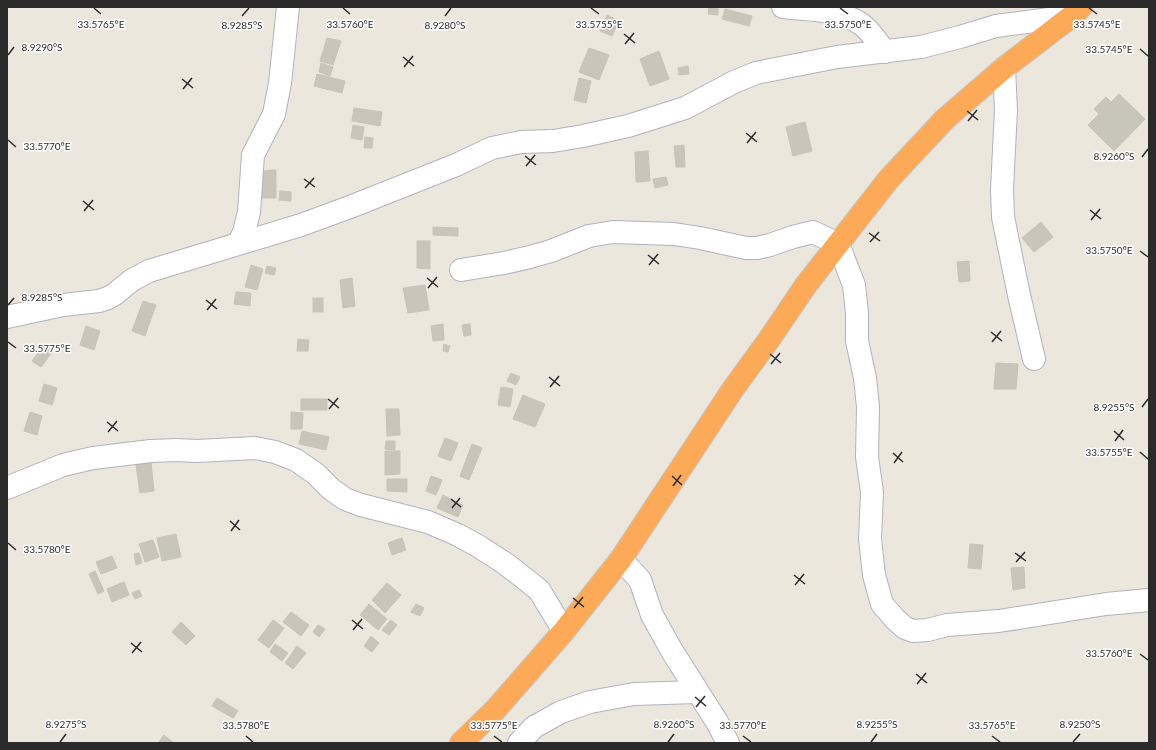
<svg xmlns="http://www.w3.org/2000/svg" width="1156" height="750" viewBox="0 0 1156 750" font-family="Lato,sans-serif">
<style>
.building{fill:#c8c5bb;stroke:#c8c3b6}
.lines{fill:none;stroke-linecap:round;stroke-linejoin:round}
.street-casing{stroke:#b1b2be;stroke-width:24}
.highway-casing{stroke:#c8c8c8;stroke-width:24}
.street{stroke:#fff;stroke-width:22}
.highway{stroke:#fdaa58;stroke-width:22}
.ticks{fill:none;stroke:#2b2b2b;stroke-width:1.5}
.ticks-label{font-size:10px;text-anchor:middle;fill:#2b2b2b;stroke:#fff;stroke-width:3;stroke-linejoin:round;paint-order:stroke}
</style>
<rect width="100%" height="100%" fill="#ece7dd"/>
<!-- building -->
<g class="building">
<polygon points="709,7 718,7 718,15 708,14"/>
<polygon points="725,9 752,16 749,26 722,19"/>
<polygon points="607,15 619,21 612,36 600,31"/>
<polygon points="327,38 341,41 333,65 320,61"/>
<polygon points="589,48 609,55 599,80 579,72"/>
<polygon points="659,51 669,79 650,86 640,59"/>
<polygon points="321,63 333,67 330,76 319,72"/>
<polygon points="688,66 689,74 679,75 678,68"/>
<polygon points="317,74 345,81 342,93 314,86"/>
<polygon points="579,78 591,81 586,103 574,100"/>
<polygon points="1119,94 1145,119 1114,151 1088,125 1099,114 1094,109 1106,97 1111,102"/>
<polygon points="354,108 382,112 380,126 352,121"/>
<polygon points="805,122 812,151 793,156 786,127"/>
<polygon points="353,125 364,127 362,140 351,138"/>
<polygon points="365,137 373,138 372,148 364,148"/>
<polygon points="684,145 685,167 676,167 674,146"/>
<polygon points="648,151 650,181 636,182 635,152"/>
<polygon points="276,170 276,198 262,198 262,171"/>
<polygon points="666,177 668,185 655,188 653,179"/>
<polygon points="280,191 291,192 291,201 279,200"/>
<polygon points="1041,222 1053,237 1034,252 1022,238"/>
<polygon points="433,227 458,228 458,236 433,235"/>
<polygon points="417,241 430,241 430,269 417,268"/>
<polygon points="969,261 970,281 959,282 957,262"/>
<polygon points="251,265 263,269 257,290 245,287"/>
<polygon points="267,266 276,268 274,275 265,273"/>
<polygon points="352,278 355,306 343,308 340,280"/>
<polygon points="425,285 429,310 408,313 403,288"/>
<polygon points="236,292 251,293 250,306 234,304"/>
<rect x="313" y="298" width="10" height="14"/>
<polygon points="143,301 156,305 145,336 132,331"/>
<polygon points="443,324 444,340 433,341 431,326"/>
<polygon points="470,324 471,335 464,336 462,325"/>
<polygon points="86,326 100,331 94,350 80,345"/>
<polygon points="298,339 309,340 308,351 297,351"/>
<polygon points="444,344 450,346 448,352 443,351"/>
<polygon points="44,345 53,351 41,367 32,361"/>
<polygon points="996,363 1018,364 1016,389 994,389"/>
<polygon points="511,373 520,377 516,385 507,381"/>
<polygon points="44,384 57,388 52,405 39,401"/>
<polygon points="501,387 513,389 510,407 498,405"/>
<polygon points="523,395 545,404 535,427 513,419"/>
<rect x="301" y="399" width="26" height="11"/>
<polygon points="386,409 399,409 400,435 387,436"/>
<polygon points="30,412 42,416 37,435 24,431"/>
<polygon points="291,412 303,413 302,429 291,429"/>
<polygon points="302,431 329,437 326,450 299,444"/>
<polygon points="445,438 458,443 451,461 438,456"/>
<polygon points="386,441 395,441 395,450 385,449"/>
<polygon points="472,444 482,448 469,480 460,476"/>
<polygon points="385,451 400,451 400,474 385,475"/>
<polygon points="151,463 154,491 140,493 136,465"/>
<polygon points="431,476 442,480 436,495 426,491"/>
<polygon points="387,479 407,479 407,492 387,491"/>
<polygon points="443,495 463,505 458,517 437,508"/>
<polygon points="176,534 181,557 162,561 157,538"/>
<polygon points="402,538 406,550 392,555 388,543"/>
<polygon points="153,540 159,557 145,562 139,544"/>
<polygon points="970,544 983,545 981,569 968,568"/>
<polygon points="139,553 142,563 136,565 134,554"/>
<polygon points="112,556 117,568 101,574 96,562"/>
<polygon points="1024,567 1025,588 1013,590 1011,568"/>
<polygon points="95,571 104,591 98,594 89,574"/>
<polygon points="124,582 129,595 112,602 107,589"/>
<polygon points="387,583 401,595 385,613 372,600"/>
<polygon points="139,590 142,596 135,599 132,593"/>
<polygon points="369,604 387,619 378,630 360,615"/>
<polygon points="416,604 424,608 420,616 411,612"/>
<polygon points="291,612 309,625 301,636 283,622"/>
<polygon points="273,620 284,628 269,648 258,640"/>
<polygon points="391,620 397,625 389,635 382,630"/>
<polygon points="181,622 195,636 186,645 172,632"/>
<polygon points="318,625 325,629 319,637 313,632"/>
<polygon points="371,636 379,643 372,652 364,646"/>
<polygon points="275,644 288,653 282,661 270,652"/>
<polygon points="297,646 306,653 293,669 285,663"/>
<polygon points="217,698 238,711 233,718 212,706"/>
<polygon points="164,735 174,743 158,743"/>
</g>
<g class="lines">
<defs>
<g id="street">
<path d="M783,7C808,10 839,9 861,24C871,31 878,43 885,52"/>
<polyline points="1004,68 1006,110 1002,189 1003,217 1019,295 1034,359"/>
<polyline points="239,243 244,232 249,212 253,155 274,114 280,83 288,7"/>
<polyline points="461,270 504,263 530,257 551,251 589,236 613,232 674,234 700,238 746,248 757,248 770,245 793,237 813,232 838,244 854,285 857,313 857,341 865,378 868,407 867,457 872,492 870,539 874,575 882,604 895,619 905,628 913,631 928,630 947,625 999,621 1106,604 1149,600"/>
<polyline points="7,317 63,305 99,301 108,298 115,294 132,280 149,271 301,225 350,207 456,165 492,148 521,142 553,141 583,136 628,126 685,108 734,82 756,73 837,57 921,47 960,37 996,26 1072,16"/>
<polyline points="7,488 63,465 93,458 151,451 176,450 197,451 255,448 275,452 296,460 316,474 331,489 345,499 361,505 428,522 458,535 478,546 506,564 539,590 564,631"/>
<polyline points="621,559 640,580 652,615 672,651 717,722 728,743"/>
<polyline points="519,743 534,727 561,712 590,702 634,694 697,692"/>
</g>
<polyline id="highway" points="461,743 496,709 564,631 621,559 733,389 768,341 806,285 888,180 945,119 1004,68 1072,16 1081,7"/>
</defs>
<!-- street casing -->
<use href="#street" class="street-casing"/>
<!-- highway casing -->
<use href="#highway" class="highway-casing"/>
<!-- street -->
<use href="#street" class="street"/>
<!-- highway -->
<use href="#highway" class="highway"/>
</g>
<!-- ticks -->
<path class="ticks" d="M94,8L101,14M343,8L350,14M591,8L599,14M840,8L848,14M1089,8L1097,14M242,16L249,8M445,16L451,8M624,34L635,43M625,44L634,33M1140,49L1148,56M8,55L14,47M403,57L414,66M404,67L413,56M182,79L193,88M183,89L192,78M967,111L978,120M968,121L977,110M746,133L757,142M8,140L16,147M747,143L756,132M525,156L536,165M1142,157L1148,149M526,166L535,155M304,179L315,187M305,188L314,178M83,201L94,210M1090,210L1101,219M84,211L93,200M1091,220L1100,209M869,233L880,241M870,242L879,232M1140,251L1148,257M648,255L659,264M649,265L658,254M427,278L438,287M428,288L437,277M206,300L217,309M8,305L14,298M207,310L216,299M991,332L1002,341M8,342L16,348M992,342L1001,331M770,354L781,363M771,364L780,353M549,377L560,386M550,387L559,376M328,399L339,408M1142,407L1148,399M329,409L338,398M107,422L118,431M1114,431L1124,440M108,432L117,421M1115,441L1123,430M1140,452L1148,459M893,453L903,462M894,463L902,452M672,476L682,485M673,486L681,475M451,499L461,507M452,508L460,498M230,521L240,530M231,531L239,520M8,543L16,550M1015,553L1026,561M1016,562L1025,552M794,575L805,584M795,585L804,574M573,598L584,607M574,608L583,597M352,620L363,629M353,630L362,619M131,643L142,652M132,653L141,642M1140,654L1148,660M916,674L927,683M917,684L926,673M695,697L706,706M696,707L705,696M246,736L253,742M494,736L502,742M743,736L751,742M992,736L1000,742M60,742L66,734M668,742L674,734M871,742L877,734M1073,742L1080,734"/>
<g class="ticks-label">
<text x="1097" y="28">33.5745°E</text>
<text x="350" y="28">33.5760°E</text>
<text x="101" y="28">33.5765°E</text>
<text x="599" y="28">33.5755°E</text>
<text x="848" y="28">33.5750°E</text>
<text x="242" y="29">8.9285°S</text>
<text x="445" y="29">8.9280°S</text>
<text x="42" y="51">8.9290°S</text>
<text x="1109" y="53">33.5745°E</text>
<text x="47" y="150">33.5770°E</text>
<text x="1114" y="160">8.9260°S</text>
<text x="1109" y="254">33.5750°E</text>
<text x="42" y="301">8.9285°S</text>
<text x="47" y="352">33.5775°E</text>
<text x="1114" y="411">8.9255°S</text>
<text x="1109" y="456">33.5755°E</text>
<text x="47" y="553">33.5780°E</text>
<text x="1109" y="657">33.5760°E</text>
<text x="66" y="728">8.9275°S</text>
<text x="674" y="728">8.9260°S</text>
<text x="877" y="728">8.9255°S</text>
<text x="1080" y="728">8.9250°S</text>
<text x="246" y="729">33.5780°E</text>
<text x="494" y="729">33.5775°E</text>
<text x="743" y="729">33.5770°E</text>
<text x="992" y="729">33.5765°E</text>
</g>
<!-- border -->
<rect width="1156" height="750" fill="none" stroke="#2b2b2b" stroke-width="16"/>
</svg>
